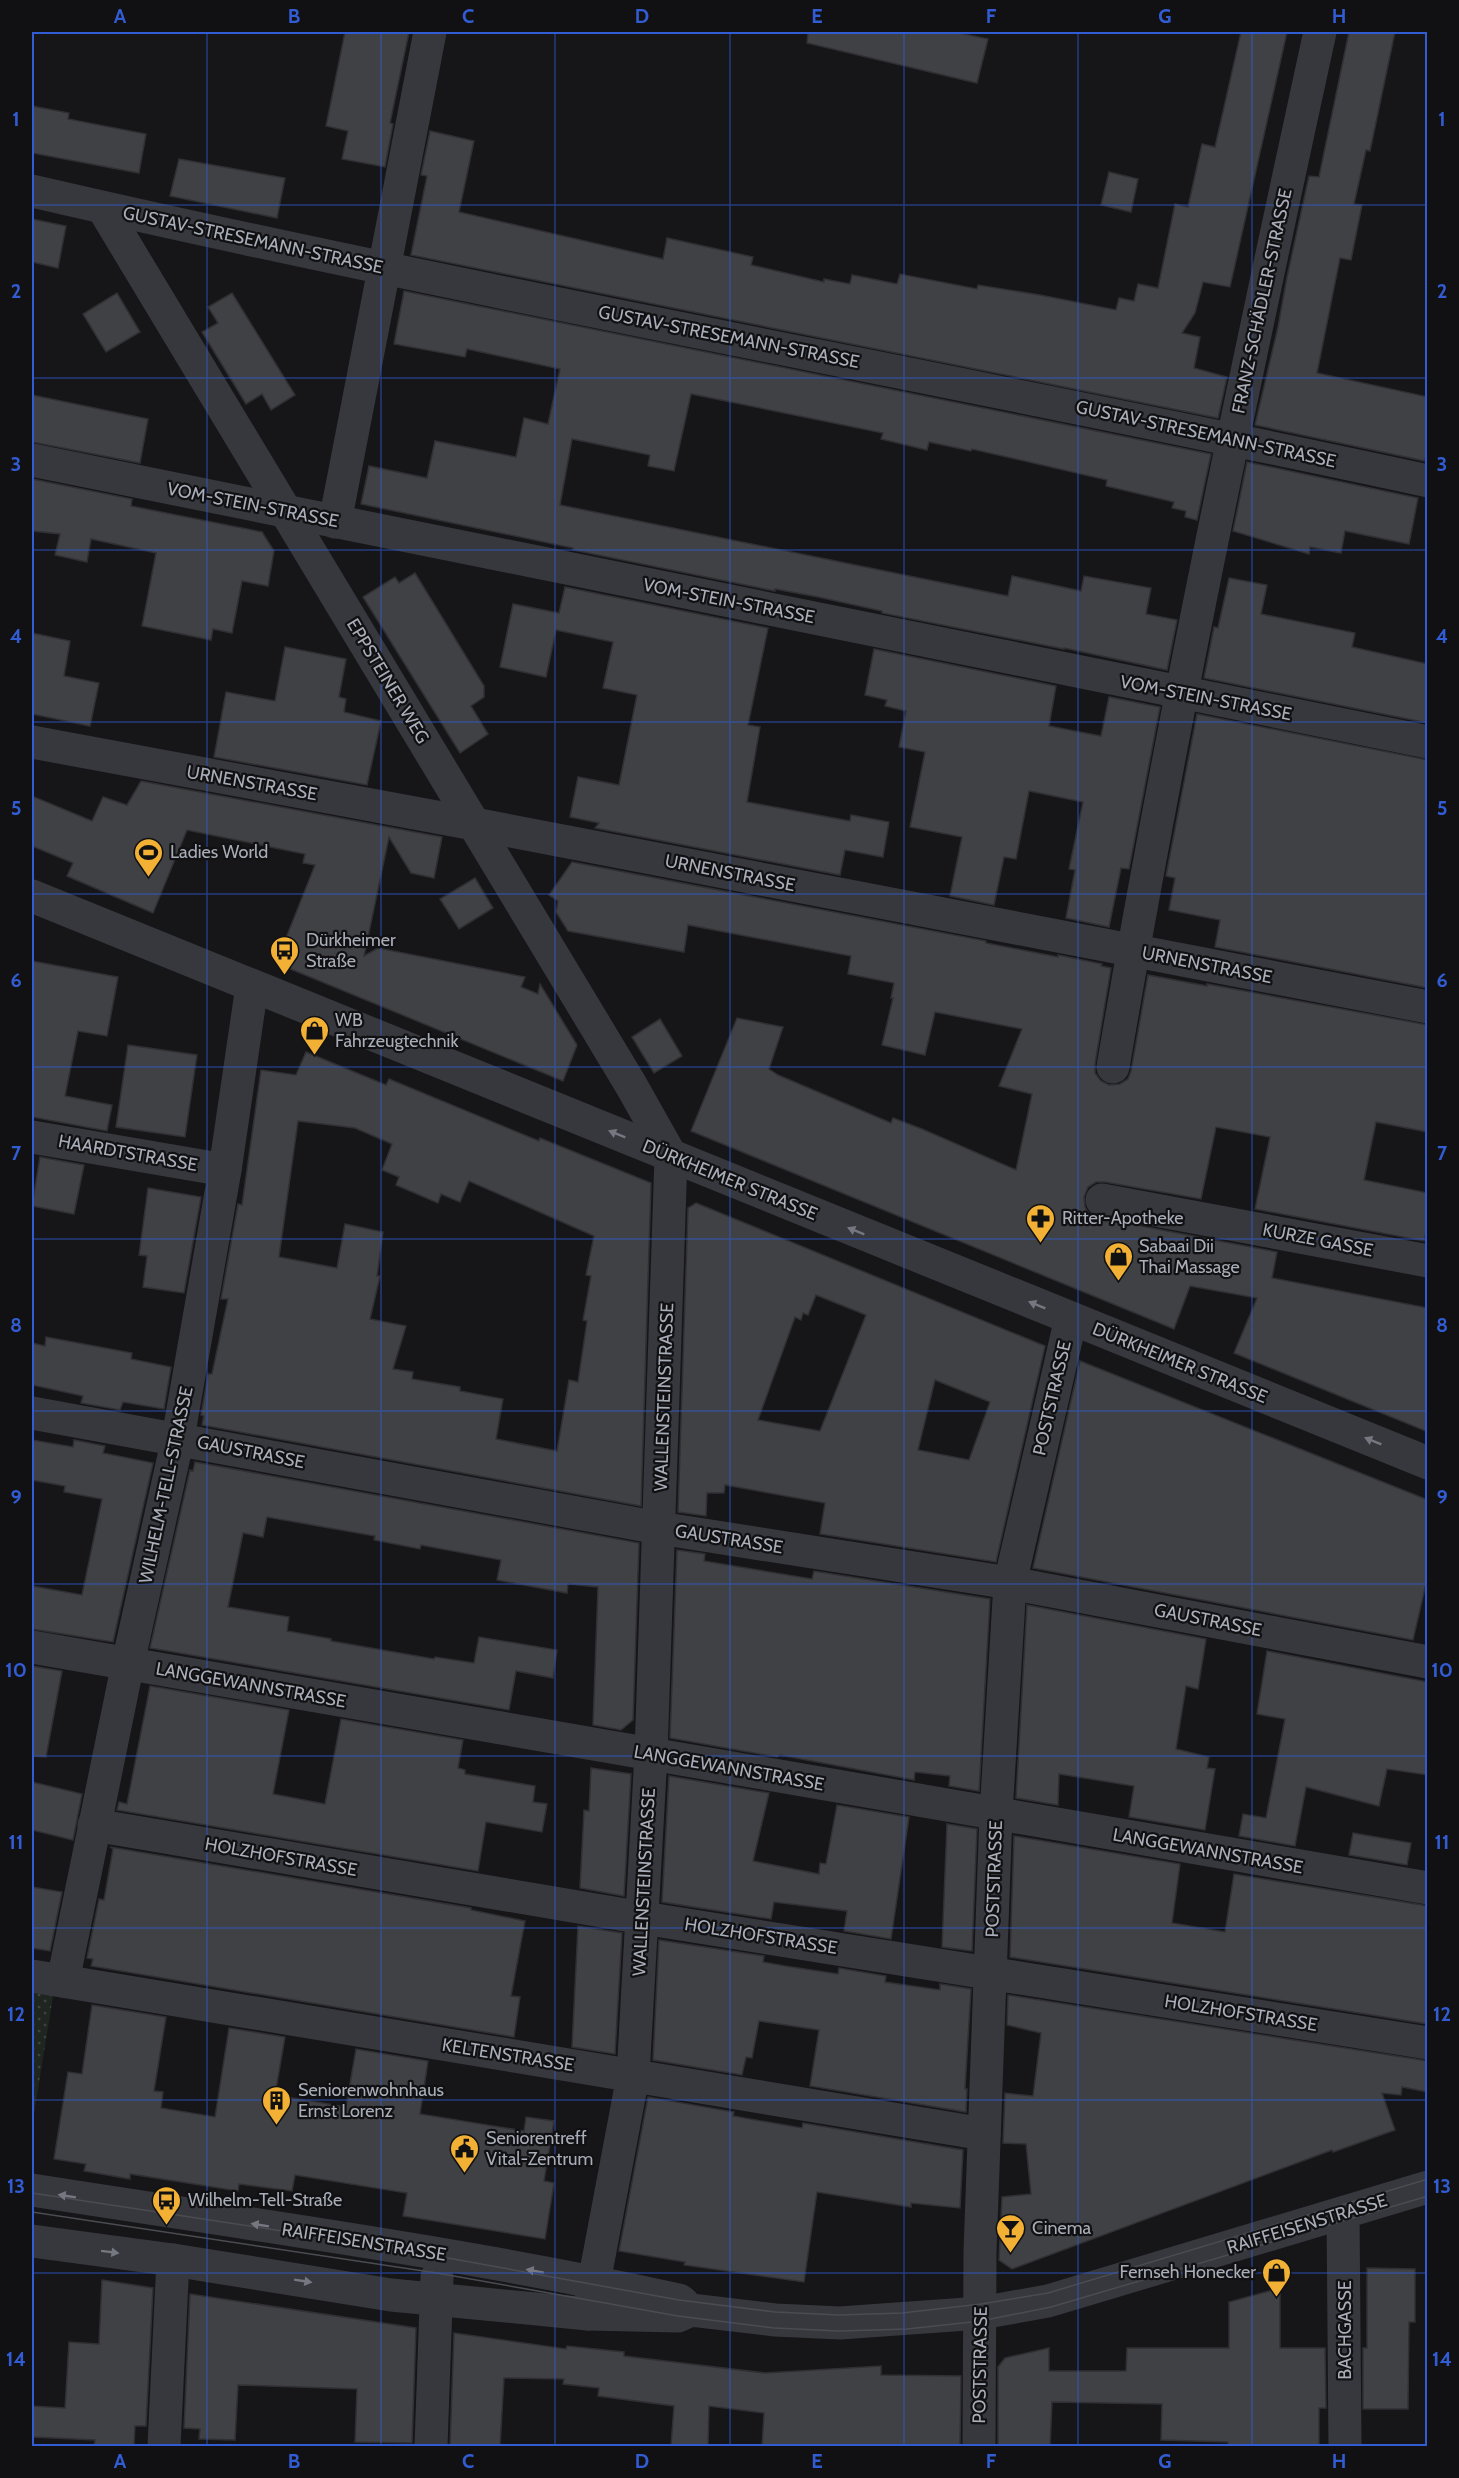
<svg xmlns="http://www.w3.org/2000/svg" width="1459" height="2478" viewBox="0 0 1459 2478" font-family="Cabin,sans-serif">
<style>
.grass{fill:url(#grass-dots)}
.building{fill:#404145;stroke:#303034;stroke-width:1.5;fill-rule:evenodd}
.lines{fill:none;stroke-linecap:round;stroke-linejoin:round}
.minor{stroke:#37383d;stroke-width:33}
.tram{stroke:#4a4c52;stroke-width:1.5}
.oneway{fill:#757881}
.grid{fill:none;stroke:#325cd3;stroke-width:1.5;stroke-opacity:0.55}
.labels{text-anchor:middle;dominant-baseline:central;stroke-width:4.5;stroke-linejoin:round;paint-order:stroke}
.street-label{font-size:18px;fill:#a8adb8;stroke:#111113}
.poi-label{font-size:18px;fill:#a8adb8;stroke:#111113;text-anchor:start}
.neatline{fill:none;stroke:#325cd3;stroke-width:2}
.grid-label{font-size:20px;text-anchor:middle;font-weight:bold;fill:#325cd3}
</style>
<defs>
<pattern id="grass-dots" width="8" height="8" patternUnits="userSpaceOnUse" patternTransform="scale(1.5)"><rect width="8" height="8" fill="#1e261f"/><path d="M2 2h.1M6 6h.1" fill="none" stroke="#3c433d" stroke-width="1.8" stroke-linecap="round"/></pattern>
</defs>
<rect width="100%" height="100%" fill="#161618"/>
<!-- grass -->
<polygon class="grass" points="32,1986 54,1990 32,2126"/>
<!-- building -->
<g class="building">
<polygon points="345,32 409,32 390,123 393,124 385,167 342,159 348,131 326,126"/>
<polygon points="808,32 955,32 988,39 977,83 807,43"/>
<polygon points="1241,32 1287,32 1230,287 1203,282 1195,313 1182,333 1200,337 1194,368 1227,377 1218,418 411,255 427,176 421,175 430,131 474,141 459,212 663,259 667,238 753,257 751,265 824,282 824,279 850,284 852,275 897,284 900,274 977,289 978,285 1040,295 1116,310 1119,298 1134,301 1138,284 1158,288 1175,204 1188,207 1202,144 1215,147"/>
<polygon points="1349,32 1395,32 1370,151 1366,150 1354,204 1362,205 1351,260 1340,258 1317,373 1428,397 1428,446 1425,461 1255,425 1278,327 1287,277 1309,176 1319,177"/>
<polygon points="32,106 69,113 68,119 146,134 139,173 32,153"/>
<polygon points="179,159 285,178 277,218 170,196"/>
<polygon points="1109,172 1138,179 1131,212 1101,205"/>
<polygon points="32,219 66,226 58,268 32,262"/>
<polygon points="404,291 1211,454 1197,520 1185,517 1186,511 1172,508 1174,502 1106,486 1107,480 972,449 971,451 929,442 927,450 881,439 883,433 691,394 674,471 648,466 650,455 572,439 560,505 1008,596 1012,576 1081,591 1084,576 1151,588 1146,614 1177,620 1167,670 1064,648 1064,649 882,613 882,611 818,597 775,589 775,591 573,550 573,548 361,504 369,466 427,478 435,441 516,457 524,418 548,424 554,396 560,369 467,349 465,357 394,344"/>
<polygon points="117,293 140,332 106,352 83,314"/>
<polygon points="232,293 295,395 271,410 262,394 246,404 202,332 218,323 208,307"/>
<polygon points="32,395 148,419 140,463 32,442"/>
<polygon points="1247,462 1418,498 1409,544 1345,531 1341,553 1310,547 1309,554 1233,531"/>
<polygon points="32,479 132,499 131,506 262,532 274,551 268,586 242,581 232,633 213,629 211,640 142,626 156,553 91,539 87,562 55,555 60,534 32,531"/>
<polygon points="415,573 484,686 484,697 471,706 488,734 460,753 363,597 395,577 399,583"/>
<polygon points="1229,578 1267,585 1261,614 1355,633 1352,647 1428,664 1428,723 1204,678 1214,627 1218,628"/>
<polygon points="565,587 768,628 748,725 760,727 747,802 850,821 851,815 889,822 883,857 845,850 840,875 595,828 599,823 570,817 578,777 619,785 637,695 603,688 613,642 556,630 546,677 500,667 513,604 559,613"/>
<polygon points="32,633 70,641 64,676 99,683 90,726 32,714"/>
<polygon points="285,647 346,659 339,697 346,699 344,712 381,721 367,785 214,757 226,692 275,701"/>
<polygon points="874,649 1056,686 1049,726 1101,736 1109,697 1160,707 1129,869 1121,868 1109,927 1066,918 1075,870 1069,869 1083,802 1029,791 1016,859 1004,857 994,905 950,896 962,837 910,827 925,752 899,747 906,711 885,706 887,700 865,695"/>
<polygon points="1197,714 1428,760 1428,988 1215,947 1220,920 1169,910 1175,878 1166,876"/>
<polygon points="141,781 442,837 434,878 411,873 389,837 364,956 378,948 525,977 521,987 538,994 540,984 577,1045 563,1081 276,963 315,865 303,863 305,854 187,830 153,913 67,876 73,863 32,846 32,796 92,821 103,797 127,805"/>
<polygon points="572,862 986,941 986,943 1058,957 1058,955 1102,964 1101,966 1111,968 1095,1064 1095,1073 1101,1081 1109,1085 1120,1084 1128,1079 1131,1071 1148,975 1207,986 1207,984 1428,1025 1428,1132 1376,1122 1364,1180 1428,1193 1428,1224 1424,1241 1255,1209 1270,1137 1216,1127 1201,1199 1105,1182 1096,1182 1088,1187 1084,1197 1085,1207 1089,1214 1099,1218 1277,1252 1272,1278 1428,1308 1428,1432 1234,1353 1257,1298 1190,1286 1174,1329 691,1131 737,1018 783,1027 769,1069 778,1075 891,1123 893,1118 922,1129 1016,1170 1032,1094 999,1086 1022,1029 935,1012 925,1055 882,1045 893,998 891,998 894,983 848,974 851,956 688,925 684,952 568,931 556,912 558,901 549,895"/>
<polygon points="475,878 493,908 459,929 440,899"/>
<polygon points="32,961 118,977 107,1036 78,1031 65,1096 112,1105 107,1131 32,1117"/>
<polygon points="660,1019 682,1056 654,1073 632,1037"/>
<polygon points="128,1045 197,1055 185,1137 116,1127"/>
<path d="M306,1052L386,1085L389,1079L539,1141L540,1138L651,1183L641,1506L202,1425L204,1416L201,1415L208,1374H212L228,1299H221L238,1204L242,1205L261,1070L296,1075ZM298,1121L355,1128L392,1144L382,1170L399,1177L396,1185L438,1203L441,1194L460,1202L469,1181L594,1236L586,1275L591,1276L583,1320L587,1321L578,1382L569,1380L557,1451L496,1439L503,1399L460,1391V1387L412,1379L413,1372L393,1369L406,1326L370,1319L380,1276H377L383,1232L345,1224L337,1268L279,1257Z"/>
<polygon points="40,1157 84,1165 74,1214 32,1206"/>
<polygon points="148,1188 201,1197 184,1293 143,1287 147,1256 139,1255"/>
<path d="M696,1203L1045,1346L996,1562L820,1534L825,1503L725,1485L724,1493H707L706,1516L678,1512L688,1208ZM816,1295L866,1315L820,1431L758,1420L795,1317L801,1320L803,1313L808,1315ZM935,1380L990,1402L969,1460L918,1450Z"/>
<polygon points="46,1337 132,1353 131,1359 171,1367 164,1409 123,1402 120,1410 81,1403 83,1396 32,1385 32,1343 45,1346"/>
<polygon points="1080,1361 1428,1500 1428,1575 1413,1640 1033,1568"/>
<polygon points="32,1440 73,1447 74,1440 105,1446 103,1453 153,1463 113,1642 32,1629 32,1586 82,1595 102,1499 64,1492 65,1486 32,1480"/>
<polygon points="195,1462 639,1543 633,1720 621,1730 593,1725 598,1587 568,1584 567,1593 497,1580 501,1560 421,1545 420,1549 374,1540 375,1536 267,1517 263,1537 243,1533 228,1607 289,1617 287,1631 331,1639 331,1641 434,1659 435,1657 474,1663 479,1637 557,1650 553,1678 516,1671 509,1710 150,1648 190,1470 193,1471"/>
<polygon points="677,1550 705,1554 704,1561 812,1579 814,1571 990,1599 979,1791 949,1786 950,1776 915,1772 914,1780 780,1755 777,1757 670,1738"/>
<polygon points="1027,1605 1206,1639 1198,1689 1186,1686 1176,1749 1209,1757 1207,1768 1215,1769 1205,1830 1129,1817 1134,1786 1059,1774 1058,1805 1016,1798"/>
<polygon points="1267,1651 1428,1682 1428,1775 1387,1769 1379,1806 1306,1787 1295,1846 1239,1836 1243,1814 1266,1818 1285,1719 1257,1714"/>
<polygon points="32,1666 62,1671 46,1757 32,1756"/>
<polygon points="150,1686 289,1710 273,1794 325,1804 341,1719 463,1740 458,1768 465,1770 465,1774 535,1786 533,1802 547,1804 542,1832 486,1822 478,1871 117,1810 119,1802 127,1804"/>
<polygon points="591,1768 631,1774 624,1896 580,1888 584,1810 589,1811"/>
<polygon points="669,1776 769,1793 753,1861 819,1874 820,1863 826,1864 837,1805 909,1817 891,1939 844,1931 847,1911 774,1902 771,1919 662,1902"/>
<polygon points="32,1782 82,1794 73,1840 32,1830"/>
<polygon points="947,1824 977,1829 972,1951 942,1947"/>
<polygon points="1353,1833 1411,1843 1407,1865 1349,1855"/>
<polygon points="1014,1836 1180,1864 1172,1923 1225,1932 1234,1874 1428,1906 1428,2024 1010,1957"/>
<polygon points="110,1847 471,1908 471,1910 525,1921 511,1996 520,1997 514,2037 91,1966 93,1959 87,1958 99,1899 104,1900 113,1849"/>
<polygon points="32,1887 62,1892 50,1951 32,1948"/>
<polygon points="578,1926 622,1933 615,2054 572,2047"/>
<polygon points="659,1940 764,1956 763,1962 785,1966 838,1974 839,1968 886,1976 885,1982 940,1990 940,1984 971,1989 965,2089 967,2089 966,2112 810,2086 819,2030 759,2021 752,2058 746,2057 742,2075 653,2060"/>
<polygon points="1008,1995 1428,2061 1428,2092 1402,2087 1401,2095 1382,2093 1395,2130 1333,2152 1332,2150 1012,2269 999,2260 1002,2197 1031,2194 1026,2144 1003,2143 1005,2093 1033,2096 1041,2033 1007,2025"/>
<polygon points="92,2005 166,2017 154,2091 163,2092 161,2108 215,2117 229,2028 285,2037 275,2095 346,2107 356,2049 428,2061 420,2114 524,2131 526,2117 554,2121 544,2181 554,2183 545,2239 403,2216 407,2193 295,2175 292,2191 239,2184 238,2191 130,2174 130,2179 84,2171 86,2164 54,2159 68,2072 82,2074"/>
<polygon points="648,2097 734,2112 733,2116 802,2128 803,2123 963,2150 960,2208 911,2203 911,2207 817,2192 804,2282 684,2265 685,2262 619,2251"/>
<polygon points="1367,2268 1415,2269 1415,2322 1409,2322 1408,2409 1363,2409 1363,2348 1367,2348"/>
<polygon points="102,2280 153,2288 146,2426 135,2426 134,2446 94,2446 95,2440 32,2437 32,2406 65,2408 69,2342 99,2344"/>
<polygon points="1280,2288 1280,2348 1325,2348 1326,2408 1319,2408 1319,2446 1228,2446 1228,2442 1161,2440 1162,2404 1052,2402 1050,2446 998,2446 998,2367 1005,2358 1049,2348 1049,2371 1126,2371 1127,2348 1229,2348 1229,2302"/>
<polygon points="190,2294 416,2328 412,2443 355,2442 357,2389 238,2385 235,2440 199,2439 200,2429 184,2428"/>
<polygon points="454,2333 566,2349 567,2346 624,2352 624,2356 765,2373 881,2366 881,2375 961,2376 960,2446 762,2446 764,2413 709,2406 708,2446 671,2446 674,2406 598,2396 599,2388 563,2384 564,2379 504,2378 500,2446 450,2446"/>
</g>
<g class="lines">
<!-- minor -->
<g class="minor">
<path d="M32,191C495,298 963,380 1428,481"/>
<polyline points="103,208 631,1085 671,1156 651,1754 633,2076 588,2314"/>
<polyline points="32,460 1428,742"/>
<polyline points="335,522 430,32"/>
<polyline points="32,742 474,824 1428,1007"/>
<polyline points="32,896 1428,1463"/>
<path d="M1113,1067C1172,720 1245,376 1320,32"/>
<polyline points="32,1137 225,1170"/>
<polyline points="1102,1200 1428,1261"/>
<polyline points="32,1413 659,1528 1010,1583 1428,1662"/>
<polyline points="32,1647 1428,1888"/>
<polyline points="94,1825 643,1918 1428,2043"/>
<polyline points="32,1976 984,2134"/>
<polyline points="63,1981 128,1663 178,1438 225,1170 252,986"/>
<path d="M32,2190C248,2224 465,2253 679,2300L683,2303"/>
<polyline points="1343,2213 1345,2446"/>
<polyline points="32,2241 173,2260 391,2295 588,2314 678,2316 691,2310 775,2320 840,2323 981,2313 1048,2301 1428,2187"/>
<polyline points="164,2446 173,2260"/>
<polyline points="431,2446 437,2277"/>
<polyline points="979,2446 980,2251 996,1814 1010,1583 1071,1318"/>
</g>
<!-- tram -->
<g class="tram">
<polyline points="32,2193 387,2247 679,2300 775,2312 839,2315 902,2313 981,2304 1048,2293 1428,2179"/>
<polyline points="32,2212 437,2273 678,2316 774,2328 839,2331 907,2329 981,2321 1051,2307 1428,2196"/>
</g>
</g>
<!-- one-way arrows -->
<defs><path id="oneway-solid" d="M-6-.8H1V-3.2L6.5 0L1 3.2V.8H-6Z" transform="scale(1.5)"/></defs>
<g class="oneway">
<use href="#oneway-solid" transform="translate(617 1134) rotate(-158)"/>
<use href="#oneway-solid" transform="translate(856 1231) rotate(-158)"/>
<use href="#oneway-solid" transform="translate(1037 1305) rotate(-158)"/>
<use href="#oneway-solid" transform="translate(1373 1441) rotate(-158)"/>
<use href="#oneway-solid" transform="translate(67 2196) rotate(-171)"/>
<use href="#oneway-solid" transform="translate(260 2225) rotate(-171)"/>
<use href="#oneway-solid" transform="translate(110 2252) rotate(7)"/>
<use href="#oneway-solid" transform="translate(535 2271) rotate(-170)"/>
<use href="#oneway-solid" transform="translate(303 2281) rotate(9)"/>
</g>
<!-- grid -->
<path class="grid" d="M207,32V2446M381,32V2446M555,32V2446M730,32V2446M904,32V2446M1078,32V2446M1252,32V2446M32,205H1428M32,378H1428M32,550H1428M32,722H1428M32,894H1428M32,1067H1428M32,1239H1428M32,1411H1428M32,1584H1428M32,1756H1428M32,1928H1428M32,2100H1428M32,2273H1428"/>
<!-- icons -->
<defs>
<symbol id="stadium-pin" viewBox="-11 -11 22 30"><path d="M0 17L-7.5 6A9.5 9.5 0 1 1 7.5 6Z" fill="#f2b134" stroke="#111113"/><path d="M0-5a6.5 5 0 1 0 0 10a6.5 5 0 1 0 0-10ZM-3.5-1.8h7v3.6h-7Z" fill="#111"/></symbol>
<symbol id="bus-pin" viewBox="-11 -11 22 30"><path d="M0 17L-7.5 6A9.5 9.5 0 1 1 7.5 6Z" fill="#f2b134" stroke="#111113"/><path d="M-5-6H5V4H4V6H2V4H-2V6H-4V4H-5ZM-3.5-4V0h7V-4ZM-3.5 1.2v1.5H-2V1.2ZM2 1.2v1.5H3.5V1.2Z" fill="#111"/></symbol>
<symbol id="shop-pin" viewBox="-11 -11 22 30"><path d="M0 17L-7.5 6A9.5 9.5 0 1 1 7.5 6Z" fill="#f2b134" stroke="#111113"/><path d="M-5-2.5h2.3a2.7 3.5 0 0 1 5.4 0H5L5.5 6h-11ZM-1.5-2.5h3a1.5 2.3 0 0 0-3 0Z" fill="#111"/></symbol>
<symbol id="pharmacy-pin" viewBox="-11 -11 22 30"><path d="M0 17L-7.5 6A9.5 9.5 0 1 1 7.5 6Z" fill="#f2b134" stroke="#111113"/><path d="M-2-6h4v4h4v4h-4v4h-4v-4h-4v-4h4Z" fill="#111"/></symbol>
<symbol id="building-pin" viewBox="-11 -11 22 30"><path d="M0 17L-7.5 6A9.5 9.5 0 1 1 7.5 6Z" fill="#f2b134" stroke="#111113"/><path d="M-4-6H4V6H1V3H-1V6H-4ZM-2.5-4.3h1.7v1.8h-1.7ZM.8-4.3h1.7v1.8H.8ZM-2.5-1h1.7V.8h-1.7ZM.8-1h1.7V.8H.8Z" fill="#111"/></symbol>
<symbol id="civic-pin" viewBox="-11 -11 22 30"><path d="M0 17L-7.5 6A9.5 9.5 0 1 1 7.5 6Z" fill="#f2b134" stroke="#111113"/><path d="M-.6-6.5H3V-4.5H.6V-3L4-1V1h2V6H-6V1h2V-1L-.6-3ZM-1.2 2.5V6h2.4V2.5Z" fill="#111"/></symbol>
<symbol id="bar-pin" viewBox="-11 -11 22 30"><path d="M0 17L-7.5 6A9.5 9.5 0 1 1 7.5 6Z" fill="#f2b134" stroke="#111113"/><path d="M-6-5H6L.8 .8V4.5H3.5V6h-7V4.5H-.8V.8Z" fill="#111"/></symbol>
</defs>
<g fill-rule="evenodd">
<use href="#stadium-pin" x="132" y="836" width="33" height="45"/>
<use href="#bus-pin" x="268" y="934" width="33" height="45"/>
<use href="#shop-pin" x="298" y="1014" width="33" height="45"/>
<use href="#pharmacy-pin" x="1024" y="1202" width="33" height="45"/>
<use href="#shop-pin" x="1102" y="1240" width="33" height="45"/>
<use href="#building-pin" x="260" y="2084" width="33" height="45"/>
<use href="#civic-pin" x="448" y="2132" width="33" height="45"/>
<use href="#bus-pin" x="150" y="2184" width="33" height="45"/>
<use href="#bar-pin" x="994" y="2212" width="33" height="45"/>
<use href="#shop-pin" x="1260" y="2256" width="33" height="45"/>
</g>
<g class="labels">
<!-- street labels -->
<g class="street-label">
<text transform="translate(253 240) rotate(12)">GUSTAV-STRESEMANN-STRASSE</text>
<text transform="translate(1262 301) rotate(-78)">FRANZ-SCHÄDLER-STRASSE</text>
<text transform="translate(729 337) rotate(11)">GUSTAV-STRESEMANN-STRASSE</text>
<text transform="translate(1206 434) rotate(12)">GUSTAV-STRESEMANN-STRASSE</text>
<text transform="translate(253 505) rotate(11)">VOM-STEIN-STRASSE</text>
<text transform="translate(729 601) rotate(11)">VOM-STEIN-STRASSE</text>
<text transform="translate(388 681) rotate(59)">EPPSTEINER WEG</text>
<text transform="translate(1206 698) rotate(11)">VOM-STEIN-STRASSE</text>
<text transform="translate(252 783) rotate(10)">URNENSTRASSE</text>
<text transform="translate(730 873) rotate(11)">URNENSTRASSE</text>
<text transform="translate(1207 965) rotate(11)">URNENSTRASSE</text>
<text transform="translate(128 1153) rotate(10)">HAARDTSTRASSE</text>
<text transform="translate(730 1180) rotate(22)">DÜRKHEIMER STRASSE</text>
<text transform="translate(1318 1240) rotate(11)">KURZE GASSE</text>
<text transform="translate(1180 1363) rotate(22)">DÜRKHEIMER STRASSE</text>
<text transform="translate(664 1397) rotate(-88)">WALLENSTEINSTRASSE</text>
<text transform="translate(1052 1398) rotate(-77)">POSTSTRASSE</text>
<text transform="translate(251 1452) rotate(11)">GAUSTRASSE</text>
<text transform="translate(166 1485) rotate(-78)">WILHELM-TELL-STRASSE</text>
<text transform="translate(729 1539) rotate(9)">GAUSTRASSE</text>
<text transform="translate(1208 1620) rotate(11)">GAUSTRASSE</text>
<text transform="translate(251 1685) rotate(10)">LANGGEWANNSTRASSE</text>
<text transform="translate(729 1768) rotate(10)">LANGGEWANNSTRASSE</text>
<text transform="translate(1208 1851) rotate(10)">LANGGEWANNSTRASSE</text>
<text transform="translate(281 1857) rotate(10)">HOLZHOFSTRASSE</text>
<text transform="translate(994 1879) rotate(-88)">POSTSTRASSE</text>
<text transform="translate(644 1882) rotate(-87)">WALLENSTEINSTRASSE</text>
<text transform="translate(761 1936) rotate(9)">HOLZHOFSTRASSE</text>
<text transform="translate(1241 2013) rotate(9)">HOLZHOFSTRASSE</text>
<text transform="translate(508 2055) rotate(9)">KELTENSTRASSE</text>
<text transform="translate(1307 2224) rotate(-17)">RAIFFEISENSTRASSE</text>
<text transform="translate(364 2242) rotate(9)">RAIFFEISENSTRASSE</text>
<text transform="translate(1345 2330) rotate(-90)">BACHGASSE</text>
<text transform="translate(980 2365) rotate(-89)">POSTSTRASSE</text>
</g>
<!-- poi labels -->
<g class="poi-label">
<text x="170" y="852">Ladies World</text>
<text x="306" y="940">Dürkheimer<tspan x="306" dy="21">Straße</tspan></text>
<text x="335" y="1020">WB<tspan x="335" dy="21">Fahrzeugtechnik</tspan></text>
<text x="1062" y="1218">Ritter-Apotheke</text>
<text x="1139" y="1246">Sabaai Dii<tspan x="1139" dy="21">Thai Massage</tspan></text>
<text x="298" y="2090">Seniorenwohnhaus<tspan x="298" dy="21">Ernst Lorenz</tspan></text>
<text x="486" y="2138">Seniorentreff<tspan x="486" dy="21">Vital-Zentrum</tspan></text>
<text x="188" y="2200">Wilhelm-Tell-Straße</text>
<text x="1032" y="2228">Cinema</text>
<text x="1256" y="2272" text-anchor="end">Fernseh Honecker</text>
</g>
</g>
<!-- border -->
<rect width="1459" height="2478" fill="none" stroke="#111113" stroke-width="66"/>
<rect x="33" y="33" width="1393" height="2412" class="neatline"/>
<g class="grid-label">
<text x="120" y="23">A</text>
<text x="294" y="23">B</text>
<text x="468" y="23">C</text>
<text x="642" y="23">D</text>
<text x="817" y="23">E</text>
<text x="991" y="23">F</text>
<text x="1165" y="23">G</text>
<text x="1339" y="23">H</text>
<text x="16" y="126">1</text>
<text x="1442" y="126">1</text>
<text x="16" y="298">2</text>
<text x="1442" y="298">2</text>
<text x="16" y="471">3</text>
<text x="1442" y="471">3</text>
<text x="16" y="643">4</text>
<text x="1442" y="643">4</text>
<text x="16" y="815">5</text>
<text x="1442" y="815">5</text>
<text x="16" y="987">6</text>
<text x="1442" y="987">6</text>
<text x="16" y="1160">7</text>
<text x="1442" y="1160">7</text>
<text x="16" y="1332">8</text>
<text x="1442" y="1332">8</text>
<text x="16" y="1504">9</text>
<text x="1442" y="1504">9</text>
<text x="16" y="1677">10</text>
<text x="1442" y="1677">10</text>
<text x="16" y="1849">11</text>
<text x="1442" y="1849">11</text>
<text x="16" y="2021">12</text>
<text x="1442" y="2021">12</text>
<text x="16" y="2193">13</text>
<text x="1442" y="2193">13</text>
<text x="16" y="2366">14</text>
<text x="1442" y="2366">14</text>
<text x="120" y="2468">A</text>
<text x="294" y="2468">B</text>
<text x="468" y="2468">C</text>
<text x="642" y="2468">D</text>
<text x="817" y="2468">E</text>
<text x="991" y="2468">F</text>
<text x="1165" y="2468">G</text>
<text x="1339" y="2468">H</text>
</g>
</svg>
